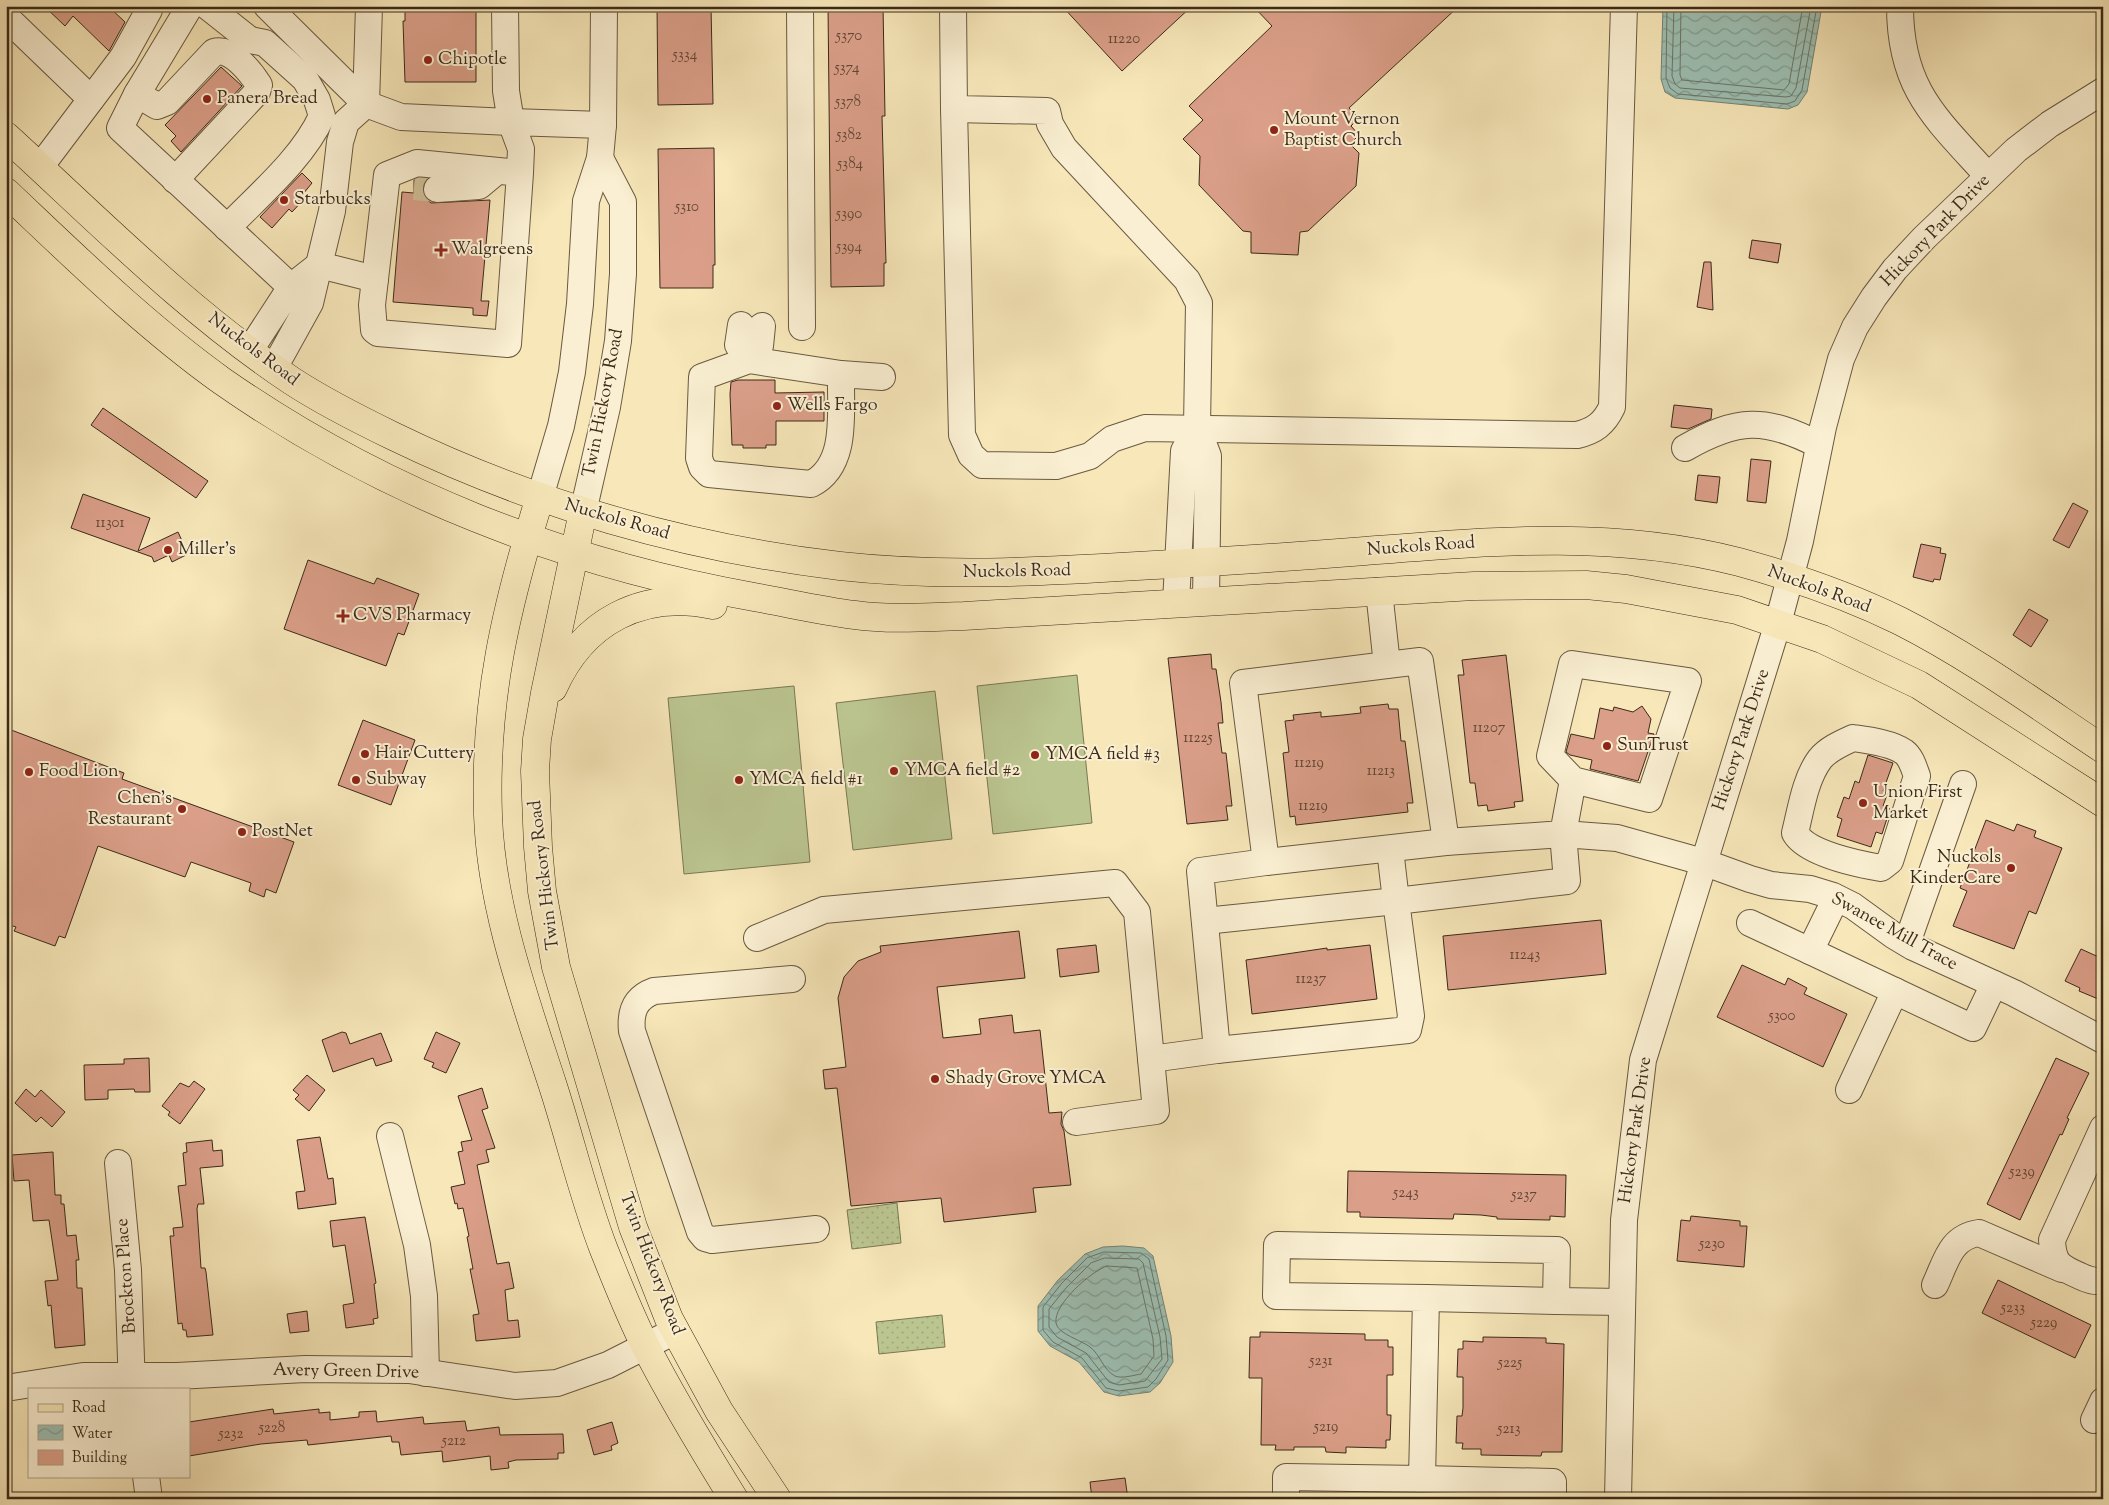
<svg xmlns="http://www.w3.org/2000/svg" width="2109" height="1505" viewBox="0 0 2109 1505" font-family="'Sorts Mill Goudy',serif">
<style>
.grass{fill:url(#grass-dots);stroke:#7a7854}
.pitch{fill:#bbc590;stroke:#7a7854}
.water{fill:url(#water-waves);stroke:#758375}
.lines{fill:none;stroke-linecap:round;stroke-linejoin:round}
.shore{stroke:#6c7466;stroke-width:1}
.building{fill:#db9f89;stroke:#3a2a18}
.minor-tunnel{stroke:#d1c199;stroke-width:26;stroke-dasharray:26 13;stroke-linecap:butt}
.minor-casing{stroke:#695940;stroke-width:28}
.major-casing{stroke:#3a2a18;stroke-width:29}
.minor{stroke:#faefd2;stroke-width:26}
.major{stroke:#f7e7b9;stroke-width:28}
.poi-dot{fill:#8f2418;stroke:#faefd2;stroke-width:2}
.labels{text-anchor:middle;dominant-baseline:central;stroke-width:4;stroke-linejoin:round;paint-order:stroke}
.number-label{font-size:15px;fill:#624734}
.poi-label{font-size:18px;fill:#3a2a18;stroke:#faefd2;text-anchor:start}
.street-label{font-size:18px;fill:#3a2a18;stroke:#faefd2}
</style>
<defs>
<pattern id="grass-dots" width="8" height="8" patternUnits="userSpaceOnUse" patternTransform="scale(1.25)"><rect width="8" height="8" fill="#bbc590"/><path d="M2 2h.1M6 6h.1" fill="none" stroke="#a2a97b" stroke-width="1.8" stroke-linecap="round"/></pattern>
<pattern id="water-waves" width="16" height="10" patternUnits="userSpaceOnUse" patternTransform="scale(1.25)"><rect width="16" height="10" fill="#9dbfb3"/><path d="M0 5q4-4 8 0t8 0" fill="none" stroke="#819b91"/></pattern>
</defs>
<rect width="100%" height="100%" fill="#f7e7b9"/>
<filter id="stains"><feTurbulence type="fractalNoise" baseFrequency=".004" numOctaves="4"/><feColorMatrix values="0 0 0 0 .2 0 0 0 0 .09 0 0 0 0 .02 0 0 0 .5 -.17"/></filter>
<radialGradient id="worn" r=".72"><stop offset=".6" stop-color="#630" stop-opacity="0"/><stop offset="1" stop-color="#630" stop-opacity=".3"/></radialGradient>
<!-- grass -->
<g class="grass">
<polygon points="897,1203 901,1243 852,1249 847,1210"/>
<polygon points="942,1315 945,1347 879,1354 876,1322"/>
</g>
<!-- pitch -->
<g class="pitch">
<polygon points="1077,675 1092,823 993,834 977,686"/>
<polygon points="794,686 810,862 684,874 668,698"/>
<polygon points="935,691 952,839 853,850 836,703"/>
</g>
<!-- water -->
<g class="water">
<polygon points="1663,6 1822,6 1807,92 1798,105 1788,109 1675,98 1665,92 1661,79"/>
<polygon points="1123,1246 1144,1248 1153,1256 1171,1336 1173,1362 1160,1383 1150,1392 1119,1396 1104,1392 1079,1362 1050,1346 1038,1331 1038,1306 1058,1280 1085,1254 1103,1247"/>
</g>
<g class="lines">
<!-- shore -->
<g class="shore">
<polyline points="1667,6 1666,78 1670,88 1678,94 1787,104 1795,101 1802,90 1817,6"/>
<polyline points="1674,6 1672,76 1675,84 1680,88 1786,97 1791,96 1796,88 1811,6"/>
<polyline points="1681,6 1680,75 1682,80 1784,90 1789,84 1803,6"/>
<polygon points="1104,1252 1141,1253 1149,1259 1166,1336 1168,1360 1156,1379 1148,1387 1119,1391 1106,1388 1082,1358 1053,1342 1043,1330 1043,1307 1062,1283 1087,1258"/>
<polygon points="1105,1258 1139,1259 1143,1263 1160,1337 1162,1359 1145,1381 1119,1385 1109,1382 1086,1353 1057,1337 1049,1327 1049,1309 1066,1288 1091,1263"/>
<path d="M1107,1266L1137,1268L1153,1339L1154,1356L1141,1374C1134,1375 1122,1379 1115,1376C1103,1370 1100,1354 1090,1347C1081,1340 1058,1334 1056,1323C1053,1305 1091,1271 1107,1266Z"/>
</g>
</g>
<!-- building -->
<g class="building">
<polygon points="44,6 108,6 125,22 109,51 73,16 65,26"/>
<polygon points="405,6 476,6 476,82 405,82 403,21 405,21"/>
<polygon points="657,6 711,6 713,104 658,105"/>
<polygon points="828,6 883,6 885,116 882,116 886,263 884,263 884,286 831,287"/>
<polygon points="1062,6 1192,6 1122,71"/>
<polygon points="1253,6 1459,6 1349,108 1359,118 1351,126 1359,135 1350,144 1359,153 1356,186 1308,231 1300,232 1298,255 1251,253 1251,232 1243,231 1199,185 1200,156 1183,139 1203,120 1189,106 1272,26"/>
<polygon points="221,67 242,86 181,152 171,141 176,136 165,125"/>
<polygon points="714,148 715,265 713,265 713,288 660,288 658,149"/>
<polygon points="302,173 312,183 303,194 306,197 292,212 289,209 272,228 260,217"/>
<polygon points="418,179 426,179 422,191 425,198 431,203 490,200 481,301 489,301 487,316 473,315 473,308 393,302 402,192 414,193 414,180"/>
<polygon points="1752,240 1781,244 1778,263 1749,258"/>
<polygon points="1704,262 1711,262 1713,310 1697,307"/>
<polygon points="738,380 775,380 775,393 824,392 824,421 776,421 776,445 766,445 766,448 743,448 743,445 732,445 730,394 731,382"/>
<polygon points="1674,405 1712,409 1711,419 1688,429 1671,427"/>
<polygon points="103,408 208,481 196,498 91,425"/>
<polygon points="1751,459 1771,461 1766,503 1747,501"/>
<polygon points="1698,475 1720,477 1717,503 1695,500"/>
<polygon points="83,494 150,518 138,551 178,532 188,554 172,562 169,555 154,562 152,557 71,528"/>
<polygon points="2073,503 2088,511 2069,548 2053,540"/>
<polygon points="1921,544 1941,548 1940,553 1946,554 1940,580 1934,579 1933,582 1913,577"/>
<polygon points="308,560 374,584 377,578 419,594 404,635 398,633 386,666 284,629"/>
<polygon points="2029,609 2048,620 2031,647 2013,635"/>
<polygon points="1211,654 1212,669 1216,669 1221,702 1223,723 1218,723 1222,753 1226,753 1232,806 1226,806 1228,820 1187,824 1168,658"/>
<polygon points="1506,655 1523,801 1514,802 1515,807 1488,811 1487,805 1478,806 1475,783 1470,783 1458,675 1464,675 1462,660"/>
<polygon points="1388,704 1389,709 1398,709 1401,741 1405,741 1413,803 1407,803 1408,812 1296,825 1295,816 1290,817 1283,753 1289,752 1285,721 1294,720 1293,715 1321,712 1321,717 1343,715 1361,713 1360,707"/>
<polygon points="1642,706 1651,719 1648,733 1654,734 1638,781 1590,769 1592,760 1570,755 1566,752 1571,734 1594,739 1600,708 1613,711 1614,707 1633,712"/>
<polygon points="363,720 415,740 391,805 338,785"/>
<polygon points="6,728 124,773 122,779 294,842 276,893 266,889 264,897 249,891 251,883 191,862 185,877 98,846 65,938 59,936 55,946 14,931 16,927 6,924"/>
<polygon points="1868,755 1893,763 1883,791 1888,792 1883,806 1890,809 1882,834 1876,832 1871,847 1837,836 1842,819 1837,817 1844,797 1849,799 1855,781 1859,783"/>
<polygon points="1986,820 2014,831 2017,824 2036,831 2034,837 2062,848 2036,914 2029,911 2014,949 1953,926 1967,891 1960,888"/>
<polygon points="1601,920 1606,974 1448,990 1443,936"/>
<polygon points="1019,931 1025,978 937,987 943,1038 981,1034 979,1019 1012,1015 1014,1033 1040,1030 1049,1113 1062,1112 1061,1124 1064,1131 1071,1185 1033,1188 1036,1212 944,1222 941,1198 851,1206 837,1088 825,1089 823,1070 846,1067 838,998 844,977 858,961 881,952 880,946"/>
<polygon points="1096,945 1099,972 1060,977 1057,949"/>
<polygon points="1370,945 1377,999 1252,1014 1246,960 1327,948 1327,950"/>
<polygon points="2081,949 2103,959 2103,1001 2079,991 2080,988 2065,981"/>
<polygon points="1742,965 1785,985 1788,978 1807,988 1804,994 1847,1014 1823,1067 1717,1017"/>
<polygon points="342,1032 346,1033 350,1044 381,1033 392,1061 376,1066 373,1058 333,1072 322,1040"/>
<polygon points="436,1032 460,1043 446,1073 432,1067 434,1063 424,1059"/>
<polygon points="149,1058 150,1092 135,1092 134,1089 108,1090 108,1099 85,1100 84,1065 124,1064 124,1059"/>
<polygon points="2056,1058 2089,1073 2067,1118 2069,1119 2062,1135 2060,1134 2020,1220 1987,1204"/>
<polygon points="307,1075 325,1090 309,1111 295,1099 299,1095 293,1090"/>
<polygon points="194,1081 205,1089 180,1124 168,1115 170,1112 162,1106 180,1083 189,1087"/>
<polygon points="482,1088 488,1108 482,1110 495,1148 486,1150 489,1162 477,1165 497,1264 509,1262 514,1288 505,1290 508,1321 518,1320 520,1337 476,1341 473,1315 479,1314 470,1269 473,1269 467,1237 469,1236 463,1208 458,1209 457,1203 455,1204 451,1187 465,1184 458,1152 463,1151 461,1142 472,1140 458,1096"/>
<polygon points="26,1089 35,1097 41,1090 65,1112 52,1127 41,1117 36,1122 15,1103"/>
<polygon points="320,1137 328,1179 333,1178 336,1204 298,1209 296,1192 305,1191 297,1140"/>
<polygon points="212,1140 213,1151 222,1150 223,1166 200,1168 204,1204 198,1204 197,1209 201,1268 205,1268 206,1272 213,1335 187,1337 186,1330 183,1330 182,1323 178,1324 170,1236 174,1236 173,1228 183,1227 178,1186 186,1185 183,1153 187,1152 186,1143"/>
<polygon points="53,1152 55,1195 61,1195 61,1204 64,1204 67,1236 76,1235 77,1245 79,1260 76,1260 77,1288 82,1288 85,1345 55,1348 51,1305 48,1306 45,1281 58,1280 49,1220 33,1221 29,1180 14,1181 12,1155"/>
<polygon points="1348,1171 1566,1175 1565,1217 1550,1216 1550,1220 1497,1219 1497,1217 1481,1215 1454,1214 1453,1219 1360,1217 1360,1212 1347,1212"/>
<polygon points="1691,1216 1740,1221 1740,1226 1747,1226 1744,1267 1677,1261 1681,1220 1690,1221"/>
<polygon points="365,1217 376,1283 374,1284 378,1318 373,1319 374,1324 346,1328 343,1305 354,1303 345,1245 333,1247 330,1221"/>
<polygon points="1998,1280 2091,1325 2075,1358 1982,1313"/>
<polygon points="307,1311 309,1331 290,1333 287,1314"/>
<polygon points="1260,1332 1365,1334 1365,1340 1388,1340 1388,1347 1393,1347 1393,1375 1387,1375 1387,1415 1391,1415 1390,1440 1386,1440 1386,1448 1346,1447 1346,1453 1326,1452 1325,1447 1294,1447 1294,1450 1275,1450 1276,1445 1261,1445 1262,1378 1249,1378 1250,1337 1260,1337"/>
<polygon points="1483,1337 1546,1338 1546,1343 1564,1344 1562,1452 1542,1452 1541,1456 1481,1455 1481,1449 1462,1449 1463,1443 1456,1443 1457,1416 1462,1416 1463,1408 1463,1377 1457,1377 1458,1349 1463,1349 1463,1341 1483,1342"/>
<polygon points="273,1409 274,1414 319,1409 319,1413 330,1412 330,1420 359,1417 359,1412 376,1411 377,1422 423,1417 424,1424 465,1421 467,1431 499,1427 500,1435 563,1434 564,1453 558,1453 558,1459 516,1460 508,1462 509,1468 491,1470 490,1456 443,1462 442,1451 401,1455 399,1442 392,1442 391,1436 308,1445 307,1440 261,1444 189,1456 189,1422"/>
<polygon points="612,1422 618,1443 611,1446 612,1450 594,1455 587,1430"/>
<polygon points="1125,1478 1128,1499 1092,1499 1090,1482"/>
</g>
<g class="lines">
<!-- minor-tunnel -->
<polyline class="minor-tunnel" points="414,187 437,189"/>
<defs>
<g id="minor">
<polyline points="190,6 137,94 120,128 291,287"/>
<path d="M207,6L250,40L265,43L305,79L317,100L322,116C303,158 259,195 227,228"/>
<polyline points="267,6 366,104 401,117 511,122 506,91 505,6"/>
<polyline points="369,6 366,104 346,122 340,142 332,211 319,265 375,279"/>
<polyline points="800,6 802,327"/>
<polyline points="953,6 954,109 1047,111 1050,124 1064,148 1187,280 1199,303 1197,427 1208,456 1206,601"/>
<path d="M1900,6C1900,90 1936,118 1988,176"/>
<polyline points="6,17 91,99"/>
<path d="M137,94L157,106L167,102L214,52C231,47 250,71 259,85L257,92L175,180"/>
<path d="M954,109L962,435L971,455L982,465L1056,466L1090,456L1112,439L1145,428L1577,435C1594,431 1604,424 1612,407L1624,6"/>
<polyline points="40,167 123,57 149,10 147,6"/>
<polyline points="520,173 417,163 387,175 372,305 374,330 378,333 508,344 520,173 521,149 511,122 603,125"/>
<polyline points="437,189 479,186 497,171"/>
<polyline points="741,325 738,345 749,360"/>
<polyline points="250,350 291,287 319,265 310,303 274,368"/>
<polyline points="749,360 760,346 762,326"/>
<path d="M841,374L749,360L702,377L699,458L702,467L709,474L811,484C849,465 840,410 841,374L882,377"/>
<path d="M1685,448C1737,418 1765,417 1819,445"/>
<polyline points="540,497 561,426 572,372 580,304 586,201 600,158 603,125 604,6"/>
<polyline points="583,512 607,407 618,341 623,274 623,202 600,158"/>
<polyline points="1176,603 1184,451 1197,427"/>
<polyline points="1387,665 1420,661 1446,842 1563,834 1573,780 1649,799 1688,681 1572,664 1550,756 1573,780"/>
<path d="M1853,738C1867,740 1892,743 1904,752C1911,757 1914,768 1917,776L1890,861L1881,868C1858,864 1807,854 1795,833C1801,809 1805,779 1820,759C1828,749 1842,743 1853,738Z"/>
<polyline points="1266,862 1446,842"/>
<polyline points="1205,921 1396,901 1390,849"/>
<polyline points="1750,923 1810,951 1836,898"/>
<polyline points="757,938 824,910 1115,883 1137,912 1156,1111 1076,1122"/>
<polyline points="1907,943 1963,784"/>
<polyline points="1810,951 1973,1028 1994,984"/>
<path d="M792,979L654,991C635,998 630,1012 632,1031L700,1232L705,1238L712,1240L816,1229"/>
<polyline points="1217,1050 1408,1030 1411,1016 1396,901 1567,881 1563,834 1617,838 1703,862 1750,879 1771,885 1810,889 1833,896 1853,906 1893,935 1913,947 2014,993 2103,1040"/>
<polyline points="1151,1059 1217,1050 1200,871 1266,862 1243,683 1387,665 1379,591"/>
<polyline points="1849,1090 1895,991"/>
<path d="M2103,1128L2052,1240C2053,1264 2060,1267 2080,1276C2088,1280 2094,1282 2103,1281"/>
<polyline points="390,1136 417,1245 424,1296 426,1373"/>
<polyline points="118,1163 128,1270 132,1389"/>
<path d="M1935,1285C1946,1262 1950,1237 1979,1233L2062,1269"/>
<polyline points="1426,1298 1556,1301"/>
<polyline points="6,1388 83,1376 177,1376 305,1369 409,1370 515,1386 557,1383 608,1365 675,1331"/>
<polyline points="2094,1420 2103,1401"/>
<polyline points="146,1476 149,1499"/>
<polyline points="1422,1479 1553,1482 1553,1499"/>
<polyline points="1286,1499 1286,1477 1422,1479 1426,1298 1276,1296 1277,1245 1557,1250 1556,1301 1622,1302"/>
<polyline points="1618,1499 1624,1220 1643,1060 1778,623 1800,541 1823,427 1841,359 1855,327 1874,297 1895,269 1924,238 2016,150 2050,124 2103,91"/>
</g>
<g id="major">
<path d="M6,136C98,220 188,312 292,381C324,402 358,419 393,436C533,504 686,548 840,566C939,577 1038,572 1137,566C1213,562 1289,557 1365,551C1492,541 1614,530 1739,562C1794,577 1849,596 1900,621C1971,657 2037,705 2103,749"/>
<path d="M6,192C76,258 144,325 222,381C381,492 563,563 754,597C788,603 822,611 855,615C891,620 928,617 964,616L1474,586L1586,585L1626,589L1737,610L1822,639L1919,685L2103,803"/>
<path d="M540,497C506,607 484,699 488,815C491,906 524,997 552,1083C570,1138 583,1196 604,1250C617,1282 630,1316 646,1347C673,1400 703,1449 734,1499"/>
<polyline points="583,512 545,693 537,739 535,771 538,847 542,891 556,967 633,1227 669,1319 719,1411 777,1499"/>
<path d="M553,688C583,621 642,590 713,605"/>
</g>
</defs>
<!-- minor casing -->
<use href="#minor" class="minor-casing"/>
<!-- major casing -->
<use href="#major" class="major-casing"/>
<!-- minor -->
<use href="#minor" class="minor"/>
<!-- major -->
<use href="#major" class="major"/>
</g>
<!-- markers -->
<g class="poi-dot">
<circle cx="428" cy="60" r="5"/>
<circle cx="207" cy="99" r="5"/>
<circle cx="1274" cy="130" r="5"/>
<circle cx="284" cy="200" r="5"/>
<path d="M438.5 242.5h5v5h5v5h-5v5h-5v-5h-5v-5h5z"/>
<circle cx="777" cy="406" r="5"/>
<circle cx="168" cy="550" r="5"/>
<path d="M340.5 608.5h5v5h5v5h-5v5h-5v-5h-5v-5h5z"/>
<circle cx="1607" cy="746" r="5"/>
<circle cx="365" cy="754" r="5"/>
<circle cx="1035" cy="755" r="5"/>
<circle cx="894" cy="771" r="5"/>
<circle cx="29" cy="772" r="5"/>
<circle cx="356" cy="780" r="5"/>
<circle cx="739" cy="780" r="5"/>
<circle cx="1863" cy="803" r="5"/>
<circle cx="182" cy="809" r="5"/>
<circle cx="242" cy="832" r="5"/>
<circle cx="2011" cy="868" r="5"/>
<circle cx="935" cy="1079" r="5"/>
</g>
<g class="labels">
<!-- number labels -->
<g class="number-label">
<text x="849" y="36">5370</text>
<text x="1124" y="39">11220</text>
<text x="685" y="55">5334</text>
<text x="847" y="68">5374</text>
<text x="848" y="102">5378</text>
<text x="849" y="135">5382</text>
<text x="850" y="164">5384</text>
<text x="687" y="207">5310</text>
<text x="849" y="214">5390</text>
<text x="849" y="247">5394</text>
<text x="110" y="523">11301</text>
<text x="1489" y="728">11207</text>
<text x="1198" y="738">11225</text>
<text x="1309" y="763">11219</text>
<text x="1381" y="771">11213</text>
<text x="1313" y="806">11219</text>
<text x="1525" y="955">11243</text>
<text x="1311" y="979">11237</text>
<text x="1782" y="1016">5300</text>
<text x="2022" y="1172">5239</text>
<text x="1406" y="1193">5243</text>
<text x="1524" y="1195">5237</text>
<text x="1712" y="1244">5230</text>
<text x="2013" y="1308">5233</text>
<text x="2044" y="1323">5229</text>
<text x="1321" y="1361">5231</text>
<text x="1510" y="1363">5225</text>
<text x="1326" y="1427">5219</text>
<text x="272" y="1428">5228</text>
<text x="1509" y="1429">5213</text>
<text x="231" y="1434">5232</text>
<text x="454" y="1441">5212</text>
</g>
<!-- poi labels -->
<g class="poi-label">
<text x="438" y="60">Chipotle</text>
<text x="217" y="99">Panera Bread</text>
<text x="1284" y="120">Mount Vernon<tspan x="1284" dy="21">Baptist Church</tspan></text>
<text x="294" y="200">Starbucks</text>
<text x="451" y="250">Walgreens</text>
<text x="787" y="406">Wells Fargo</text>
<text x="178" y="550">Miller's</text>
<text x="353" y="616">CVS Pharmacy</text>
<text x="1617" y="746">SunTrust</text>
<text x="375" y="754">Hair Cuttery</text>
<text x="1045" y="755">YMCA field #3</text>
<text x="904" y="771">YMCA field #2</text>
<text x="39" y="772">Food Lion</text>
<text x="366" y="780">Subway</text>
<text x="749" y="780">YMCA field #1</text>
<text x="1873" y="793">Union First<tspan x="1873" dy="21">Market</tspan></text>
<text x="172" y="799" text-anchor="end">Chen's<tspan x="172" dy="21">Restaurant</tspan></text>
<text x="252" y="832">PostNet</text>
<text x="2001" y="858" text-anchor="end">Nuckols<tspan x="2001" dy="21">KinderCare</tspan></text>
<text x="945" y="1079">Shady Grove YMCA</text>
</g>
<!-- street labels -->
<g class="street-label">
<text transform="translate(1936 231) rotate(-46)">Hickory Park Drive</text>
<text transform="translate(253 350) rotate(37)">Nuckols Road</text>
<text transform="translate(604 403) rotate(-79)">Twin Hickory Road</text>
<text transform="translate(617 520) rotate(16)">Nuckols Road</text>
<text transform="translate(1421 547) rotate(-4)">Nuckols Road</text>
<text transform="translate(1017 572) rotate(-1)">Nuckols Road</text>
<text transform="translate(1819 590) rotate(20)">Nuckols Road</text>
<text transform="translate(1742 740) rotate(-72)">Hickory Park Drive</text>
<text transform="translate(545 875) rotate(-97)">Twin Hickory Road</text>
<text transform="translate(1894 932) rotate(29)">Swanee Mill Trace</text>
<text transform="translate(1636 1130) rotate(-82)">Hickory Park Drive</text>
<text transform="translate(651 1264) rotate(69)">Twin Hickory Road</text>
<text transform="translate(127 1276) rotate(-94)">Brockton Place</text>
<text transform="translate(346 1372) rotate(1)">Avery Green Drive</text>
</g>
</g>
<!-- margin -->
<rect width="2109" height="1505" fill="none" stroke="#f7e7b9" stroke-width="25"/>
<rect x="8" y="8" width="2094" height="1490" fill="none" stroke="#3a2a18" stroke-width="2.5"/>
<rect x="12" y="12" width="2084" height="1480" fill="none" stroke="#3a2a18"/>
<!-- legend -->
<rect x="28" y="1388" width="162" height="90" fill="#faefd2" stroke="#ada088"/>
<rect x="38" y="1404" width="25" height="8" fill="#f7e7b9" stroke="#ada088"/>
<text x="72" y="1412" font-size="15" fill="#3a2a18">Road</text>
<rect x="38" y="1425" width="25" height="15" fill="url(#water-waves)" stroke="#ada088"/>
<text x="72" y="1438" font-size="15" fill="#3a2a18">Water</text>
<rect x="38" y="1450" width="25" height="15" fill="#db9f89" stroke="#ada088"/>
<text x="72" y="1462" font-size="15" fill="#3a2a18">Building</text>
<rect width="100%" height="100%" filter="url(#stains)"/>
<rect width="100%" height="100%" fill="url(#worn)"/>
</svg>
